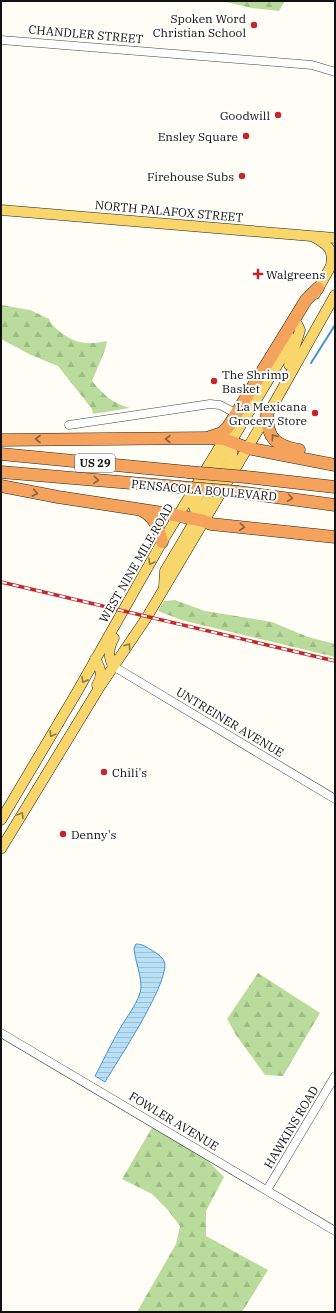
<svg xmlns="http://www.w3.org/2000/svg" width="336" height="1313" viewBox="0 0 336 1313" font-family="'IBM Plex Serif',serif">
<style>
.forest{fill:url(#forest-firs)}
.water{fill:url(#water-rules);stroke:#3f96cf}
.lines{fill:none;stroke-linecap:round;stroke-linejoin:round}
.stream{stroke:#3f96cf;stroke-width:2}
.minor-casing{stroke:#444;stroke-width:9}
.major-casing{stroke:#222;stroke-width:11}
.highway-casing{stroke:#222;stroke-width:13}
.minor{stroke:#fff;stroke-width:8}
.major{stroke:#f9d66b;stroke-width:10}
.highway{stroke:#f5a25d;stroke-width:12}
.rail-casing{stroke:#c4262e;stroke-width:3.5}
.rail{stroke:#fff;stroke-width:2;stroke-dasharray:6;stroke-linecap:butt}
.highway-bridge-casing{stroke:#222;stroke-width:13;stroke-linecap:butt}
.highway-bridge{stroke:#f5a25d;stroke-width:12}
.oneway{stroke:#8e613b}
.oneway2{stroke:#917d42}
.poi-dot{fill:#c4262e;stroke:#fff;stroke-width:1.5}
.labels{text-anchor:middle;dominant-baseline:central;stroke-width:4;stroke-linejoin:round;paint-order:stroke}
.shield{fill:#fff;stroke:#585858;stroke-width:1}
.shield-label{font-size:11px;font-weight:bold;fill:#111}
.poi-label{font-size:12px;fill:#111;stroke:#fff;text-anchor:end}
.street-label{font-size:12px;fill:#111;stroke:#fff}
</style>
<defs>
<pattern id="forest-firs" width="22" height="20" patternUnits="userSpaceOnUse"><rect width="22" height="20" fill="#b9dc9c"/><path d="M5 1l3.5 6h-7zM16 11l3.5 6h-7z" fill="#9ebc85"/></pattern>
<pattern id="water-rules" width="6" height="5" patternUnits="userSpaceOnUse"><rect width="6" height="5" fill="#b9e0f7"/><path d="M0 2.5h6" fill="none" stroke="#9ebfd3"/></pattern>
</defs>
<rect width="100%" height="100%" fill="#fffdf5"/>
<!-- forest -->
<g class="forest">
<polygon points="221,1 285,1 279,11 252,8"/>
<path d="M1,305L30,310L49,319C51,327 70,340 79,342C88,344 98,343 107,341L105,350L92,381C104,395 112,403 130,408L93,414L92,409L58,366L31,355L1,339Z"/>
<polygon points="175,600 205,611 272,622 308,637 335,644 335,657 181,620 158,611 164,601"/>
<polygon points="258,973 320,1013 283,1076 265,1075 236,1035 227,1019"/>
<polygon points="153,1126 203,1156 224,1177 206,1211 206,1236 268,1270 242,1312 137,1312 176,1244 180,1226 167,1209 152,1194 122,1179"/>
</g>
<!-- water -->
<path class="water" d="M136,944C143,944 148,948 153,951C158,954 164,958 165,964C166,988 118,1060 105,1082L95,1076C103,1061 110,1046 118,1032C124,1020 141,1000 141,987C141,974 135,961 134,948Z"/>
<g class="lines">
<!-- stream -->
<polyline class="stream" points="311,363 335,325"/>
<defs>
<g id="minor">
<polyline points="1,40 312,65 335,72"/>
<polyline points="69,425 210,404 220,405 239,415"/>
<polyline points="113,666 335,799"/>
<polyline points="1,1033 335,1231"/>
<polyline points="267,1190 335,1076"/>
</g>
<g id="major">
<polyline points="1,210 335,238"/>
<path d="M314,237C328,245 334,249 331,266"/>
<polyline points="315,294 335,259"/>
<polyline points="289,365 300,330 297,324"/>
<polyline points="204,521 197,515 194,507 197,498 281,359 289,336"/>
<path d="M164,586L165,571L231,460C234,451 232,448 226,441"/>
<path d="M95,659C101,668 103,676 97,685"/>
<path d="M113,666C108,656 108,648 114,638"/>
<polyline points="1,820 77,692 162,542 228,433"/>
<polyline points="1,849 99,688 147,617 276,400 335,295"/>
</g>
<g id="highway">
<path d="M267,415C267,439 277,446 299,450"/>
<polyline points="210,437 222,433 228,427 306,300 318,288"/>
<polyline points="1,440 207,438 224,439 247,448 335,465"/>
<polyline points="1,454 188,472"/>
<polyline points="1,472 179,487"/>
<polyline points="246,477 335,487"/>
<polyline points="1,486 58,497 169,514 204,521 211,524 335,537"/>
<polyline points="238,492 335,505"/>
<path d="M141,510C155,517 158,527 162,542"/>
</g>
</defs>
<!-- minor casing -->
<use href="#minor" class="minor-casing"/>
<!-- major casing -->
<use href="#major" class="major-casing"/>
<!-- highway casing -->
<use href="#highway" class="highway-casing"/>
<!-- minor -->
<use href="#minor" class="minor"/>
<!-- major -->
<use href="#major" class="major"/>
<!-- highway -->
<use href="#highway" class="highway"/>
<defs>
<polyline id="rail" points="1,582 335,661"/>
</defs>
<!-- rail casing -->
<use href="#rail" class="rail-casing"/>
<!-- rail -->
<use href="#rail" class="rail"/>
<defs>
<g id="highway-bridge">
<polyline points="188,472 246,477"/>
<polyline points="179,487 238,492"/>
</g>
</defs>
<!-- highway-bridge casing -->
<use href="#highway-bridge" class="highway-bridge-casing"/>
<!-- highway-bridge -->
<use href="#highway-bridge" class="highway-bridge"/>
</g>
<!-- one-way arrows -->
<defs><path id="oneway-chevron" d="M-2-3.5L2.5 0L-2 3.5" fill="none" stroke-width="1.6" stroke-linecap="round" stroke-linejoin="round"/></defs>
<g class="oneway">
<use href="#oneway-chevron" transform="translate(274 437) rotate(-126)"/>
<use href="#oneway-chevron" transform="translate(38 439) rotate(180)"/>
<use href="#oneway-chevron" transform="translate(168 439) rotate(180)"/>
<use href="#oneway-chevron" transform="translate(96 480) rotate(5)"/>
<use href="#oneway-chevron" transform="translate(35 493) rotate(11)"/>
<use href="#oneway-chevron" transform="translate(290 498) rotate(8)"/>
<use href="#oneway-chevron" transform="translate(242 527) rotate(6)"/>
</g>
<g class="oneway2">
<use href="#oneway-chevron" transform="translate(151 562) rotate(120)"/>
<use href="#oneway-chevron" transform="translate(128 646) rotate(-55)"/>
<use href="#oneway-chevron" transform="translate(84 680) rotate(119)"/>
<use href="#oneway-chevron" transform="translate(52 734) rotate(121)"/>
<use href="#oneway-chevron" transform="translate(21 815) rotate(-59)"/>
</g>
<!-- markers -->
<g class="poi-dot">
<circle cx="254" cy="25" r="4"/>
<circle cx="278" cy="115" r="4"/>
<circle cx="246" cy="136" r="4"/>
<circle cx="242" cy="176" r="4"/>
<path d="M256 268h4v4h4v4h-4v4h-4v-4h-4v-4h4z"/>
<circle cx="214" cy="381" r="4"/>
<circle cx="315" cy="413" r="4"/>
<circle cx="104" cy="772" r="4"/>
<circle cx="63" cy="834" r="4"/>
</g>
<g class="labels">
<!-- shield labels -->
<rect class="shield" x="75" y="454" width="40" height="18" rx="3"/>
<g class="shield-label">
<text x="95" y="463">US 29</text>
</g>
<!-- poi labels -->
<g class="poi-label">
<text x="246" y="18">Spoken Word<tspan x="246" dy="14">Christian School</tspan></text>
<text x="270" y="115">Goodwill</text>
<text x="238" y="136">Ensley Square</text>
<text x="234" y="176">Firehouse Subs</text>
<text x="266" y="274" text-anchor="start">Walgreens</text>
<text x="222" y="374" text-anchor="start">The Shrimp<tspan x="222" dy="14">Basket</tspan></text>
<text x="307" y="406">La Mexicana<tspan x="307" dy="14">Grocery Store</tspan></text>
<text x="112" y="772" text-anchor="start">Chili's</text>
<text x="71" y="834" text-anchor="start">Denny's</text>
</g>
<!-- street labels -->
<g class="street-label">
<text transform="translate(86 34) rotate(5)">CHANDLER STREET</text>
<text transform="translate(169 211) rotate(5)">NORTH PALAFOX STREET</text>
<text transform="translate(204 490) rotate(5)">PENSACOLA BOULEVARD</text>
<text transform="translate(136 563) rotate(-60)">WEST NINE MILE ROAD</text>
<text transform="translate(230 722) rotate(31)">UNTREINER AVENUE</text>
<text transform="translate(174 1121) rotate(31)">FOWLER AVENUE</text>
<text transform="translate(291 1127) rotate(-59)">HAWKINS ROAD</text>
</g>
</g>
<!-- border -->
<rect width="336" height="1313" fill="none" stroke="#111111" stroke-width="4"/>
</svg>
